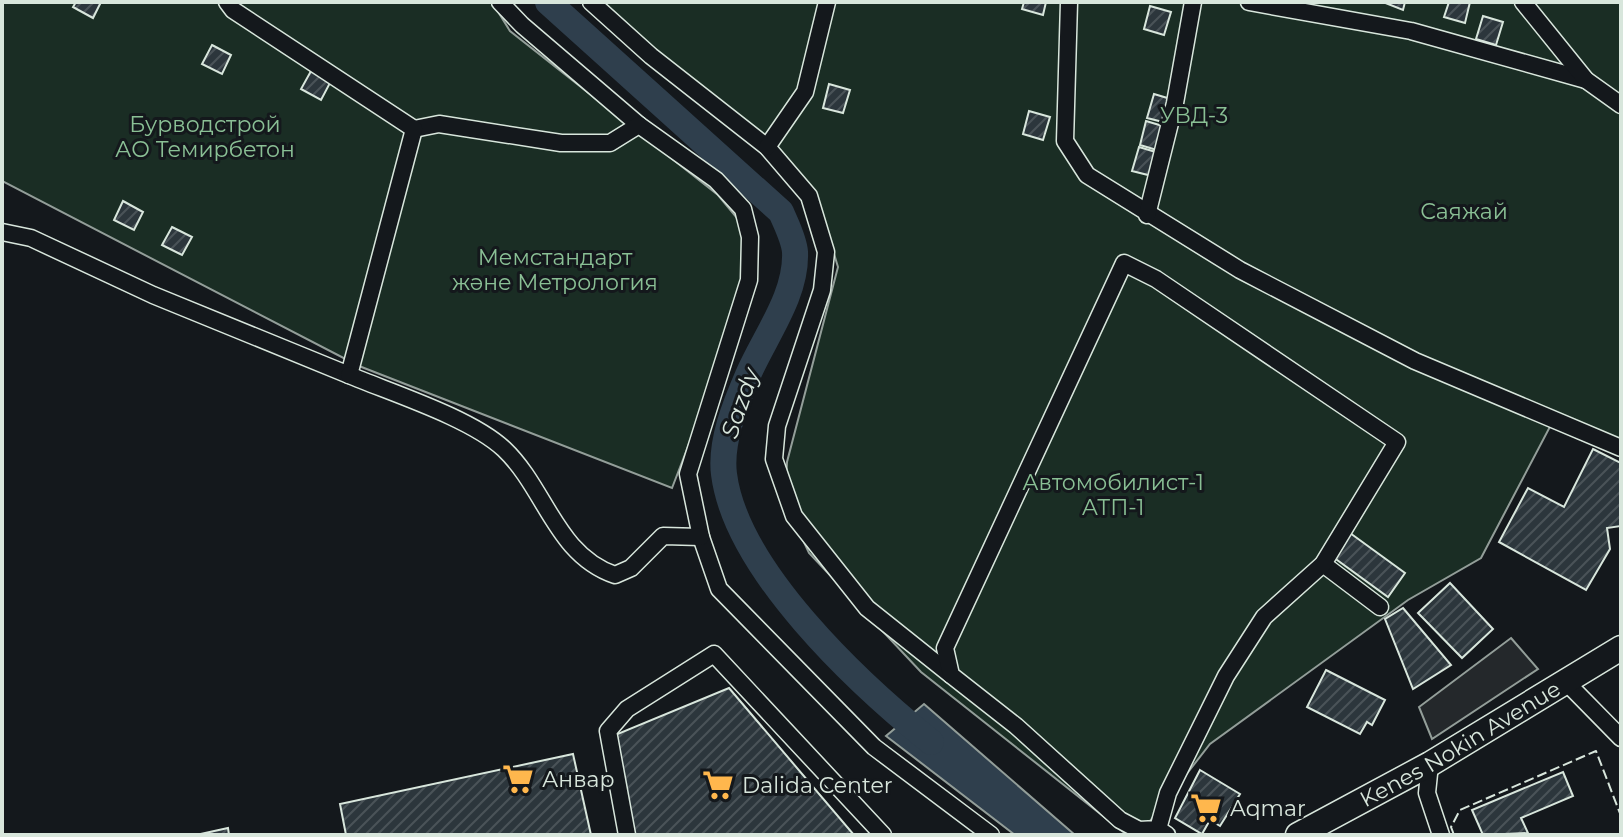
<svg xmlns="http://www.w3.org/2000/svg" width="1623" height="837" viewBox="0 0 1623 837" font-family="Montserrat,sans-serif">
<style>
.garden{fill:#1a2d24;stroke:#939e99;stroke-width:2}
.parking{fill:#24282b;stroke:#939e99;stroke-width:2}
.water{fill:#2f3f4d;stroke:#939e99;stroke-width:2}
.lines{fill:none;stroke-linecap:round;stroke-linejoin:round}
.river{stroke:#2f3f4d;stroke-width:26}
.building{fill:url(#building-hatch);stroke:#d8e6dc;stroke-width:2}
.minor-casing{stroke:#d8e6dc;stroke-width:19}
.highway-casing{stroke:#d8e6dc;stroke-width:27}
.minor{stroke:#14181c;stroke-width:16}
.highway{stroke:#14181c;stroke-width:24}
.fence{stroke:#d8e6dc;stroke-width:2;stroke-dasharray:10 4;stroke-linecap:butt}
.labels{text-anchor:middle;dominant-baseline:central;stroke-width:6;stroke-linejoin:round;paint-order:stroke}
.park-label{font-size:22px;fill:#8ac095;stroke:#14181c}
.street-label{font-size:22px;fill:#d8e6dc;stroke:#14181c}
.poi-label{font-size:22px;fill:#d8e6dc;stroke:#14181c;text-anchor:start}
.water-label{font-size:24px;font-style:italic;fill:#d8e6dc;stroke:#14181c}
</style>
<defs>
<pattern id="building-hatch" width="6" height="6" patternUnits="userSpaceOnUse" patternTransform="scale(2)"><rect width="6" height="6" fill="#2c363c"/><path d="M-1 1l2-2M0 6l6-6M5 7l2-2" fill="none" stroke="#4a5358"/></pattern>
</defs>
<rect width="100%" height="100%" fill="#14181c"/>
<!-- garden -->
<g class="garden">
<polygon points="2,2 492,2 510,31 718,195 747,230 745,299 672,488 359,366 2,181"/>
<polygon points="581,2 1621,2 1621,448 1554,419 1481,558 1408,600 1210,744 1139,835 1127,835 921,672 809,553 785,502 787,462 838,267 822,214 791,168"/>
</g>
<!-- parking -->
<polygon class="parking" points="1511,638 1538,669 1432,739 1419,707"/>
<!-- water -->
<polygon class="water" points="924,704 1075,835 1015,835 886,736"/>
<g class="lines">
<!-- river -->
<path class="river" d="M548,2L781,212C786,224 794,239 795,252C797,295 765,336 748,375C735,405 720,442 724,474C736,570 859,684 931,742"/>
</g>
<!-- building -->
<g class="building">
<polygon points="76,2 101,2 93,18 73,7"/>
<polygon points="1024,2 1046,2 1043,15 1022,9"/>
<polygon points="1383,2 1405,2 1403,10"/>
<polygon points="1449,2 1470,2 1465,23 1444,17"/>
<polygon points="1150,6 1171,12 1164,35 1144,29"/>
<polygon points="1483,16 1503,22 1496,45 1476,39"/>
<polygon points="212,45 231,55 222,74 202,64"/>
<polygon points="311,71 331,81 321,100 301,89"/>
<polygon points="829,84 850,90 843,113 823,108"/>
<polygon points="1154,94 1174,100 1167,123 1147,118"/>
<polygon points="1029,111 1050,117 1043,140 1023,134"/>
<polygon points="1146,121 1166,127 1160,151 1140,145"/>
<polygon points="1139,147 1159,153 1152,176 1132,171"/>
<polygon points="123,201 143,212 134,230 114,220"/>
<polygon points="172,227 192,237 182,255 162,245"/>
<polygon points="1593,449 1621,463 1621,526 1607,528 1610,549 1586,590 1499,542 1528,488 1564,507"/>
<polygon points="1350,533 1405,573 1388,597 1333,557"/>
<polygon points="1450,583 1493,629 1462,658 1418,613"/>
<polygon points="1403,608 1451,665 1413,689 1385,619"/>
<polygon points="1326,670 1385,700 1372,725 1367,722 1360,734 1307,707"/>
<polygon points="729,688 854,835 634,835 615,735"/>
<polygon points="573,754 591,835 346,835 340,804"/>
<polygon points="1200,770 1240,794 1220,826 1210,820 1202,834 1175,818"/>
<polygon points="1563,772 1573,796 1521,818 1528,833 1483,835 1472,810"/>
<polygon points="228,828 229,835 196,835"/>
</g>
<g class="lines">
<defs>
<g id="minor">
<polyline points="500,2 522,25 639,125"/>
<polyline points="591,2 651,56 767,147 809,196 826,252 822,290 777,426 774,459 794,516 867,608 951,675"/>
<polyline points="1069,2 1065,141 1087,175 1240,270 1415,361 1621,448"/>
<polyline points="1249,2 1411,31 1586,80"/>
<polyline points="1523,2 1586,80 1621,105"/>
<polyline points="414,129 439,124 561,143 610,143 639,125 716,180 743,209 750,237 749,280 688,474 701,537 719,589 874,747 991,835"/>
<polyline points="767,147 805,92 827,2"/>
<polyline points="1147,215 1175,103 1193,2"/>
<polyline points="2,232 31,238 153,295 349,375 414,129 233,10 227,2"/>
<path d="M349,375C392,393 471,418 504,449C546,489 556,555 615,575L631,568L663,536L701,537"/>
<polyline points="1323,564 1380,607"/>
<polyline points="1566,682 1621,738"/>
<polyline points="1430,764 1427,793 1441,835"/>
<polyline points="1158,829 1168,793 1226,676 1264,617 1323,564 1397,442 1156,279 1124,263 945,648 951,675 1016,726 1120,820 1139,830 1158,829 1167,835"/>
<polyline points="627,835 608,731 627,709 714,654 883,835"/>
</g>
<g id="highway">
<path id="s1" d="M1298,835L1430,764L1621,648"/>
</g>
</defs>
<!-- minor casing -->
<use href="#minor" class="minor-casing"/>
<!-- highway casing -->
<use href="#highway" class="highway-casing"/>
<!-- minor -->
<use href="#minor" class="minor"/>
<!-- highway -->
<use href="#highway" class="highway"/>
<!-- fence -->
<polyline class="fence" points="1454,835 1451,827 1460,810 1596,751 1621,816"/>
</g>
<!-- icons -->
<defs>
<symbol id="supermarket-bare" viewBox="-9 -9 18 18"><path d="M-6-5.5h2.5l.6 2H6L4.5 2H-2.5L-4.4-4H-6ZM-1.5 3.2a1.3 1.3 0 1 0 .1 0ZM3 3.2a1.3 1.3 0 1 0 .1 0Z" fill="#ffb74d" stroke="#14181c" stroke-width="2.5" paint-order="stroke"/></symbol>
</defs>
<g fill-rule="evenodd">
<use href="#supermarket-bare" x="496" y="757" width="44" height="44"/>
<use href="#supermarket-bare" x="696" y="763" width="44" height="44"/>
<use href="#supermarket-bare" x="1184" y="786" width="44" height="44"/>
</g>
<g class="labels">
<!-- park labels -->
<g class="park-label">
<text x="1194" y="115">УВД-3</text>
<text x="205" y="124">Бурводстрой<tspan x="205" dy="25">АО Темирбетон</tspan></text>
<text x="1464" y="211">Саяжай</text>
<text x="555" y="257">Мемстандарт<tspan x="555" dy="25">және Метрология</tspan></text>
<text x="1113" y="482">Автомобилист-1<tspan x="1113" dy="25">АТП-1</tspan></text>
</g>
<!-- street labels -->
<g class="street-label">
<text stroke="none"><textPath href="#s1" startOffset="186">Kenes Nokin Avenue</textPath></text>
</g>
<!-- poi labels -->
<g class="poi-label">
<text x="542" y="779">Анвар</text>
<text x="742" y="785">Dalida Center</text>
<text x="1230" y="808">Aqmar</text>
</g>
<!-- water labels -->
<g class="water-label">
<text transform="translate(740 403) rotate(-71)">Sazdy</text>
</g>
</g>
<!-- border -->
<rect width="1623" height="837" fill="none" stroke="#d8e6dc" stroke-width="8"/>
</svg>
